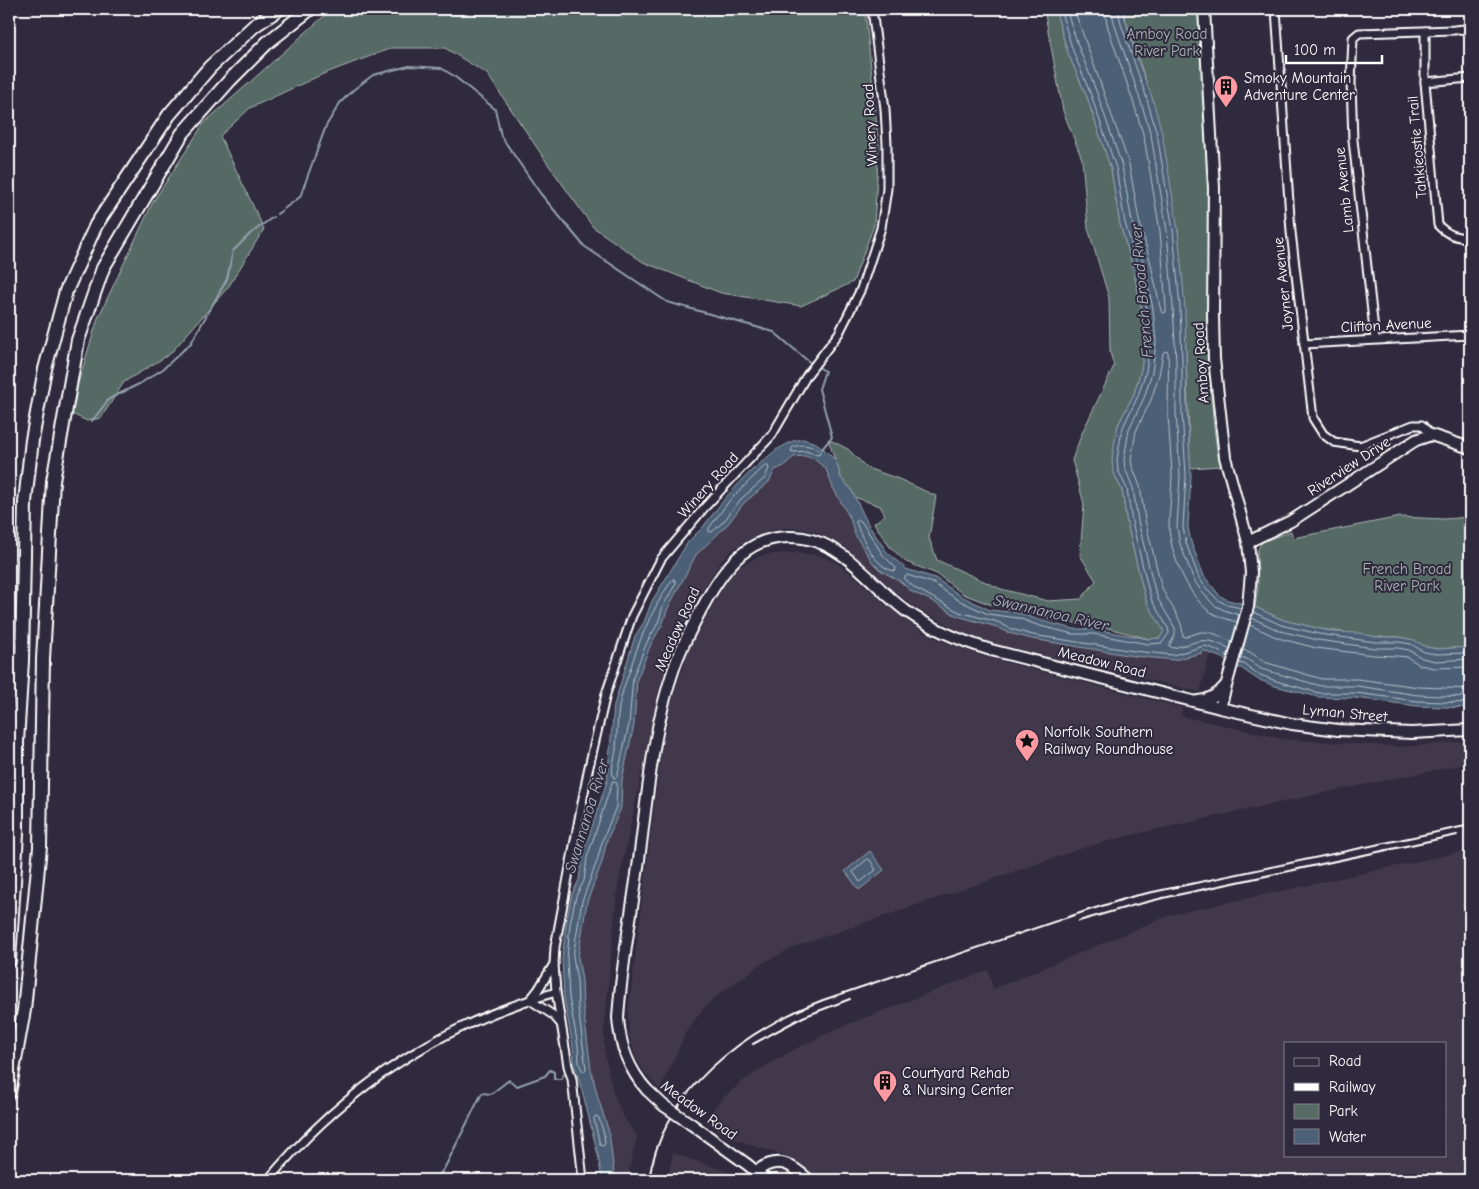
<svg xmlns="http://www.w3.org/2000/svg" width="1479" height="1189" viewBox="0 0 1479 1189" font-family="'Comic Neue',sans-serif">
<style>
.built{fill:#42384b;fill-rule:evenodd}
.green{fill:#576b65;stroke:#abb5b2}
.water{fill:#4c6177;stroke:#94a0ad}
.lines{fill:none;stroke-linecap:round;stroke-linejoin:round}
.shore{stroke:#b7c0c9;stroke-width:1}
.stream{stroke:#94a0ad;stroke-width:2}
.street-casing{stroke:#fff;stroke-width:11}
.secondary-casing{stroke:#fff;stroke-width:14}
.highway-casing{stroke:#fff;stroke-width:16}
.street{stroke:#2f2a3d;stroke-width:7}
.secondary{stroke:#2f2a3d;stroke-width:10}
.highway{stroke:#2f2a3d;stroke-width:12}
.rail{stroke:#fff;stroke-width:2}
.secondary-bridge-casing{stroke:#fff;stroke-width:14;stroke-linecap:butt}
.secondary-bridge{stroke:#2f2a3d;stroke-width:10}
.labels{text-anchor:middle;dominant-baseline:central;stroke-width:4;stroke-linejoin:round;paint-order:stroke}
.park-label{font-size:15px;fill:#abb5b2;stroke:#2f2a3d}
.poi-label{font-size:15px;fill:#fff;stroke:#2f2a3d;text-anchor:start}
.street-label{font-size:15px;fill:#fff;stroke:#2f2a3d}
.water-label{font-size:16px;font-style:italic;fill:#aeb8c2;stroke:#2f2a3d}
</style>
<rect width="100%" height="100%" fill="#2f2a3d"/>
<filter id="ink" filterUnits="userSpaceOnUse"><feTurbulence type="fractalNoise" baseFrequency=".02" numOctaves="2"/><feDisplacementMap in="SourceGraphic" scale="10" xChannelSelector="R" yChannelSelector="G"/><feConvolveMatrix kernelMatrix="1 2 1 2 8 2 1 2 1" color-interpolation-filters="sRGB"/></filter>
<g filter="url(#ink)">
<!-- built -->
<g class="built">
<polygon points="805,456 814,459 826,469 833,488 850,518 855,535 880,570 901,582 912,592 930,600 957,616 997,627 1009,633 1032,639 1133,656 1174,660 1202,650 1210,653 1200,692 1009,647 982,640 962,632 916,608 881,581 847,548 817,532 796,528 784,528 773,530 749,539 732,550 722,560 698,597 683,626 660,684 617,891 604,1030 604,1049 613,1093 624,1118 637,1136 627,1180 615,1180 591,1069 583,1006 582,980 578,957 587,902 602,862 607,840 621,808 622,780 634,725 637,679 651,644 662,625 668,608 696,555 727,525 744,503 769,482 775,470 784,466 790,460 795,457"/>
<polygon points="794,553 818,555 834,561 855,577 886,605 924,633 952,645 986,657 1182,708 1181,716 1283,739 1402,747 1470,741 1470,763 1319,794 1140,833 1089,846 794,947 761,964 714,998 704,1008 687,1030 660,1090 645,1073 636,1058 629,1035 628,1014 661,754 673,696 692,643 728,577 737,568 760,556 771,554"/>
<path d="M1470,850V1180H818L806,1168L787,1156L750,1145L724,1135L704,1120L723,1098L743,1081L772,1062L799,1047L841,1027L988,970L993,989L1170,915ZM1285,1043H1445V1155H1285Z"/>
<polygon points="673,1153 751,1180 667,1180"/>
<polygon points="775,1168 781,1169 798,1180 776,1180 771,1173"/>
</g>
<!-- green -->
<g class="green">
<polygon points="332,9 865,9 879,147 874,225 853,282 801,306 721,293 643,262 593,227 550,167 487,74 445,48 392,48 323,74 250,108 220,136 264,229 229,286 170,354 124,382 101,418 87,421 72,414 78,383 98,318 153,202 204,123"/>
<polygon points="1044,9 1055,9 1068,53 1087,97 1111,169 1120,224 1132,264 1142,310 1145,344 1141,370 1134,394 1118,425 1113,471 1122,490 1127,523 1143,589 1147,603 1165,631 1160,638 1149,639 1100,626 1051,620 1020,611 989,604 963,594 937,574 906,562 890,547 874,523 885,515 880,506 854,497 851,489 841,478 828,439 848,449 867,468 899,479 936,496 929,538 937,560 1001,589 1048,601 1081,599 1096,581 1080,555 1084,504 1072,460 1082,433 1114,366 1110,352 1109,298 1088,228 1082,159 1063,111"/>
<polygon points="1122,9 1199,9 1208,192 1208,344 1213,420 1217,450 1221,466 1190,468 1185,327 1178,230 1149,91"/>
<polygon points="1400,517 1444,519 1470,517 1470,647 1437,649 1426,647 1413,640 1399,637 1376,637 1320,629 1283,620 1255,607 1258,586 1257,551 1262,542 1291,531 1293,538"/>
</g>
<!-- water -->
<g class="water">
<polygon points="1055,9 1122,9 1138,62 1151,94 1162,133 1178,230 1185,307 1187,411 1191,475 1188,527 1191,542 1204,576 1220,596 1228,600 1255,607 1283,620 1334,632 1358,633 1376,637 1399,637 1414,640 1426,647 1437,649 1470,647 1470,708 1417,706 1355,698 1318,697 1275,686 1257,679 1241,668 1233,667 1222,658 1202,650 1202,653 1174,660 1133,656 1032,639 1009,633 997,627 957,616 930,600 912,592 901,582 880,570 873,563 855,535 850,518 833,488 826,469 814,459 805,456 794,457 790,460 784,466 775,470 769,482 744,503 727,525 696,555 668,608 662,625 651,644 637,679 634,725 622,780 621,808 607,840 602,862 587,902 578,957 582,980 583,1006 591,1069 598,1098 609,1132 615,1180 602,1180 598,1155 584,1098 574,1064 573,1047 564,998 562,959 566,924 572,894 579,880 582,857 607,781 614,705 635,636 644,622 652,601 688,542 703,527 726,497 751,471 776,450 793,441 803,439 816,443 822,447 836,461 841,478 851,489 869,526 887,552 906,569 935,578 961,596 990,610 1019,613 1042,621 1074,629 1093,629 1149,639 1160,638 1164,631 1147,603 1143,589 1127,523 1122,490 1113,471 1112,460 1114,445 1118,425 1134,394 1141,370 1145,344 1142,310 1132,264 1120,224 1111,169 1087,97 1068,53"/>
<polygon points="870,851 884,870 859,890 845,871"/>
</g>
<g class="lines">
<!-- shore -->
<g class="shore">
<polyline points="1060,9 1073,51 1091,95 1116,168 1125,223 1137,263 1147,309 1150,343 1146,371 1138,396 1123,427 1119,446 1117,460 1118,470 1127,489 1132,522 1148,588 1152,601 1168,628 1169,633 1162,643 1148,644 1093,634 1073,634 1040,626 1018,618 988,614 958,600 933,583 907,575 904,578 915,588 959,612 998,622 1011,629 1033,635 1134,651 1173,655 1204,646 1212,648 1228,656"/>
<path d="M1066,9L1079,48L1097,93L1122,166L1132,222L1143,262L1153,309L1156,343L1152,372L1144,398L1129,429L1124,460L1125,468L1133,488L1138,521L1154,587L1158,599L1175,628V635L1169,646L1173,648C1200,642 1204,634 1230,650"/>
<polyline points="1074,9 1129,164 1139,220 1150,260 1161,311 1164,313 1166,312 1166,307 1160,231 1144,137 1133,101 1108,28 1104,9"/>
<polyline points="1111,9 1115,26 1140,99 1151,135 1167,231 1173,307 1176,361 1176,412 1180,476 1177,527 1180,544 1194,580 1202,592 1214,605 1224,610 1239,615"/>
<polyline points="1118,9 1121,24 1146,96 1157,134 1173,230 1180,307 1182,361 1182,412 1186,475 1183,527 1186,543 1199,578 1206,588 1218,600 1227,605 1241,608"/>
<polygon points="803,445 814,447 820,451 820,454 817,455 806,451 794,452 791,451 793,447"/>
<polygon points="765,466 768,466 769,468 765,478 741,499 724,521 712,532 709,532 709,528 730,500"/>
<path d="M858,520L861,521L883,555L896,568L895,571C876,569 862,539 856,522Z"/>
<path d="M674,579L676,583L663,606L658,623L647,642L633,677L629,724L617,777L614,778C610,770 615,758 616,749C617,735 617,720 619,707C621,695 625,684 629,673C639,640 652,609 672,580Z"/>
<polyline points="1253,612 1281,625 1319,634 1375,642 1399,642 1411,644 1424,652 1436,654 1470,653"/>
<polyline points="1252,618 1280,631 1318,640 1374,648 1398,648 1409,650 1422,658 1435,661 1470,659"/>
<polyline points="1250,625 1278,638 1316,648 1373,655 1397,656 1407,657 1420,665 1434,668 1470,667"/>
<path d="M1232,642C1222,637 1209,629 1197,633C1193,634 1190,636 1186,637L1183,636C1183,617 1167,603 1161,585L1145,520L1140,486L1132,466L1131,460L1136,431L1151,400L1159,375L1163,353L1165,351L1168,352C1169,373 1168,393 1168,413C1169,433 1171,454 1172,474C1172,492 1169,509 1169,527C1170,553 1188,596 1209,611C1218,617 1227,619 1237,622"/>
<polyline points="1243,650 1250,652 1264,662 1322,679 1357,679 1419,687 1470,689"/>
<polyline points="1241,657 1247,659 1261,669 1321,686 1357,686 1418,695 1470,697"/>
<polyline points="1239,663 1244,664 1258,674 1276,681 1319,693 1356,693 1417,701 1470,703"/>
<polygon points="613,781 617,783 616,807 603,839 597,861 582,901 573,956 577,981 578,1007 586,1069 583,1072 579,1063 578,1046 569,997 567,959 570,924 576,896 584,881 587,858"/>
<polygon points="868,859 870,860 876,870 860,882 853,872"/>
<polygon points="596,1116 599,1118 604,1134 605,1144 603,1146 600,1145 594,1119"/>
</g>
<!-- stream -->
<g class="stream">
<polyline points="277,214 300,197 326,126 340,103 353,90 373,75 409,66 441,68 454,76 495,109 501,136 540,193 584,246 667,302 774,332 808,361 825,371 819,389 832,437 822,449"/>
<polyline points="92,421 109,399 141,383 163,369 191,343 227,279 233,251 250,234 273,217"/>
<polyline points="435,1180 444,1169 482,1093 491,1094 509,1080 517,1086 545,1076 550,1070 554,1072 554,1079 561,1079 564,1074 568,1074"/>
</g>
<defs>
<g id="street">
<polyline points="1276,9 1291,232 1313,418 1323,434 1334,442 1360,446 1413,425 1422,425 1431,435"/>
<path d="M1425,31V82L1438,225C1447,235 1457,238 1470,238"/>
<polyline points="1425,82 1470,78"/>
<polyline points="1375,339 1353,140 1351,82 1353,38 1359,33 1454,30 1465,29 1470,26"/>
<polyline points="1304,344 1470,335"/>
<polyline points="554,964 538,990 530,1000 553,1015 560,1023"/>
<path d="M268,1180C344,1089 441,1024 556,992"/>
<polyline points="583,1180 572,1079 568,1066 556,992 554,964 555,947 588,771 606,694 632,616 661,559 704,508 772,435 807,375 839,333 861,289 881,228 887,189 887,144 885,109 872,9"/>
</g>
<g id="secondary">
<polyline points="1204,9 1214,188 1213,315 1214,359 1225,457 1248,542 1251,573 1248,607 1220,708"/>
<polyline points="1248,542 1291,521 1416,440 1431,435 1470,448"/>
<path d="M1198,701C1210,700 1218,695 1225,686"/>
<path d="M647,1090C628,1069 620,1046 618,1018C621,968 631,917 638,867C647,801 652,731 674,668C681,647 692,627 702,608C724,567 750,530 803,538C847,545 872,586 906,611C932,629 961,641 991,650L1220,708L1292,724L1338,730L1412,733L1470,730"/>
<polyline points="691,1124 748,1165 766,1180"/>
<path d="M757,1171C778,1155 791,1164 809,1180"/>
</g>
<g id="highway">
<polyline points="9,961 17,834 17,742 22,661 25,502 32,440 45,369 66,291 96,225 169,115 210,67 254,26 279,9"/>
<polyline points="9,1093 24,1010 40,847 43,659 53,481 78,340 103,268 182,134 230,80 268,42 310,9"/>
</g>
</defs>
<!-- street casing -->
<use href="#street" class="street-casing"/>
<!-- secondary casing -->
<use href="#secondary" class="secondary-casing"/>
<!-- highway casing -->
<use href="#highway" class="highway-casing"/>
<!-- street -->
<use href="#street" class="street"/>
<!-- secondary -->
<use href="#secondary" class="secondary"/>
<!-- highway -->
<use href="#highway" class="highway"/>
<!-- rail -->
<g class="rail">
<polyline points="1079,921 1131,906 1163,898 1457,835"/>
<polyline points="753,1044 803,1017 850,999"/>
<path d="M649,1180C662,1091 744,1030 823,1000L1089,910L1134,896L1470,825"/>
</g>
<defs>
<polyline id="secondary-bridge" points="647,1090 663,1105 691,1124"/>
</defs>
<!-- secondary-bridge casing -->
<use href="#secondary-bridge" class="secondary-bridge-casing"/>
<!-- secondary-bridge -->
<use href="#secondary-bridge" class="secondary-bridge"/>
</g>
</g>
<!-- icons -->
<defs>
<symbol id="building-pin" viewBox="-11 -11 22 30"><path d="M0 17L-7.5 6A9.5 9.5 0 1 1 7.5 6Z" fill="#ff9aa2" stroke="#2f2a3d"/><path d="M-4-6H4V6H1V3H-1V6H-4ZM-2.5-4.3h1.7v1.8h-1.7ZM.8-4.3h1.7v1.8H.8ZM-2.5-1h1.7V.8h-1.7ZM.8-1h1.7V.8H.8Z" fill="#111"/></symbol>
<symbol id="sight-pin" viewBox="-11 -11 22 30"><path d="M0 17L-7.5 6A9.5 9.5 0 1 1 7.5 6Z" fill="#ff9aa2" stroke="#2f2a3d"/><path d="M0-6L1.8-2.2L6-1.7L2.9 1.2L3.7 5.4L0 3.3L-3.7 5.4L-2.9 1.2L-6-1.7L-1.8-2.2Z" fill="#111"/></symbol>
</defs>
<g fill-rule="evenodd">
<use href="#building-pin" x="1212" y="73" width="28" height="38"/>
<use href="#sight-pin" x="1013" y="727" width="28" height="38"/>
<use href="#building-pin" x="871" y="1068" width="28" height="38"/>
</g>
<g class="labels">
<!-- park labels -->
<g class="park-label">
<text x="1167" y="34">Amboy Road<tspan x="1167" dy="17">River Park</tspan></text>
<text x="1407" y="569">French Broad<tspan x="1407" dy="17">River Park</tspan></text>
</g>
<!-- poi labels -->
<g class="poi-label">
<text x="1244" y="78">Smoky Mountain<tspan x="1244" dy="17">Adventure Center</tspan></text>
<text x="1044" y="732">Norfolk Southern<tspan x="1044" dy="17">Railway Roundhouse</tspan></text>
<text x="902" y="1073">Courtyard Rehab<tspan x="902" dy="17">&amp; Nursing Center</tspan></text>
</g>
<!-- street labels -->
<g class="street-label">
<text transform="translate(870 125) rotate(-93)">Winery Road</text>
<text transform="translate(1417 147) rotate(-95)">Tahkieostie Trail</text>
<text transform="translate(1344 190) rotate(-96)">Lamb Avenue</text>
<text transform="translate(1283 284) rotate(-96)">Joyner Avenue</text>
<text transform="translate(1386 325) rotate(-3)">Clifton Avenue</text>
<text transform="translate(1201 363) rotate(-94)">Amboy Road</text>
<text transform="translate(1349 466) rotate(-33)">Riverview Drive</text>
<text transform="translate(708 485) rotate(-48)">Winery Road</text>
<text transform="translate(677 629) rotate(-66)">Meadow Road</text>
<text transform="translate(1102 662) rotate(14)">Meadow Road</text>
<text transform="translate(1345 713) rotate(5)">Lyman Street</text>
<text transform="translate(699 1110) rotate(36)">Meadow Road</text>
</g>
<!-- water labels -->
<g class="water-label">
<text transform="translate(1142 291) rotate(-95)">French Broad River</text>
<text transform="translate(1051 613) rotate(13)">Swannanoa River</text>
<text transform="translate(587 816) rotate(-73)">Swannanoa River</text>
</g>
</g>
<!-- margin -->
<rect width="1479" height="1189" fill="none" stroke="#2f2a3d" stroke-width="30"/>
<rect x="15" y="15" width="1449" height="1159" fill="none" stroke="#fff" stroke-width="2" filter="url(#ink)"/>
<!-- legend -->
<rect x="1284" y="1042" width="162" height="115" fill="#2f2a3d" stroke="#827f8b"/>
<rect x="1294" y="1058" width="25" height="8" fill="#2f2a3d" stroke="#827f8b"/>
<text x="1329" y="1066" font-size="15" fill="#ffffff">Road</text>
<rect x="1294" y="1083" width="25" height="8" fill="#ffffff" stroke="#827f8b"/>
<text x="1329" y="1092" font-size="15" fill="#ffffff">Railway</text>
<rect x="1294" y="1104" width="25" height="15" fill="#576b65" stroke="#827f8b"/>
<text x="1329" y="1116" font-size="15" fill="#ffffff">Park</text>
<rect x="1294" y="1129" width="25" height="15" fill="#4c6177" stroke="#827f8b"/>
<text x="1329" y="1142" font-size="15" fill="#ffffff">Water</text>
<!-- scale -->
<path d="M1286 55v8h96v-8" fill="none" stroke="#ffffff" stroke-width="2.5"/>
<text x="1294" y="55" font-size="15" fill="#ffffff" stroke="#2f2a3d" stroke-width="4" paint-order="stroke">100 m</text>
</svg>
